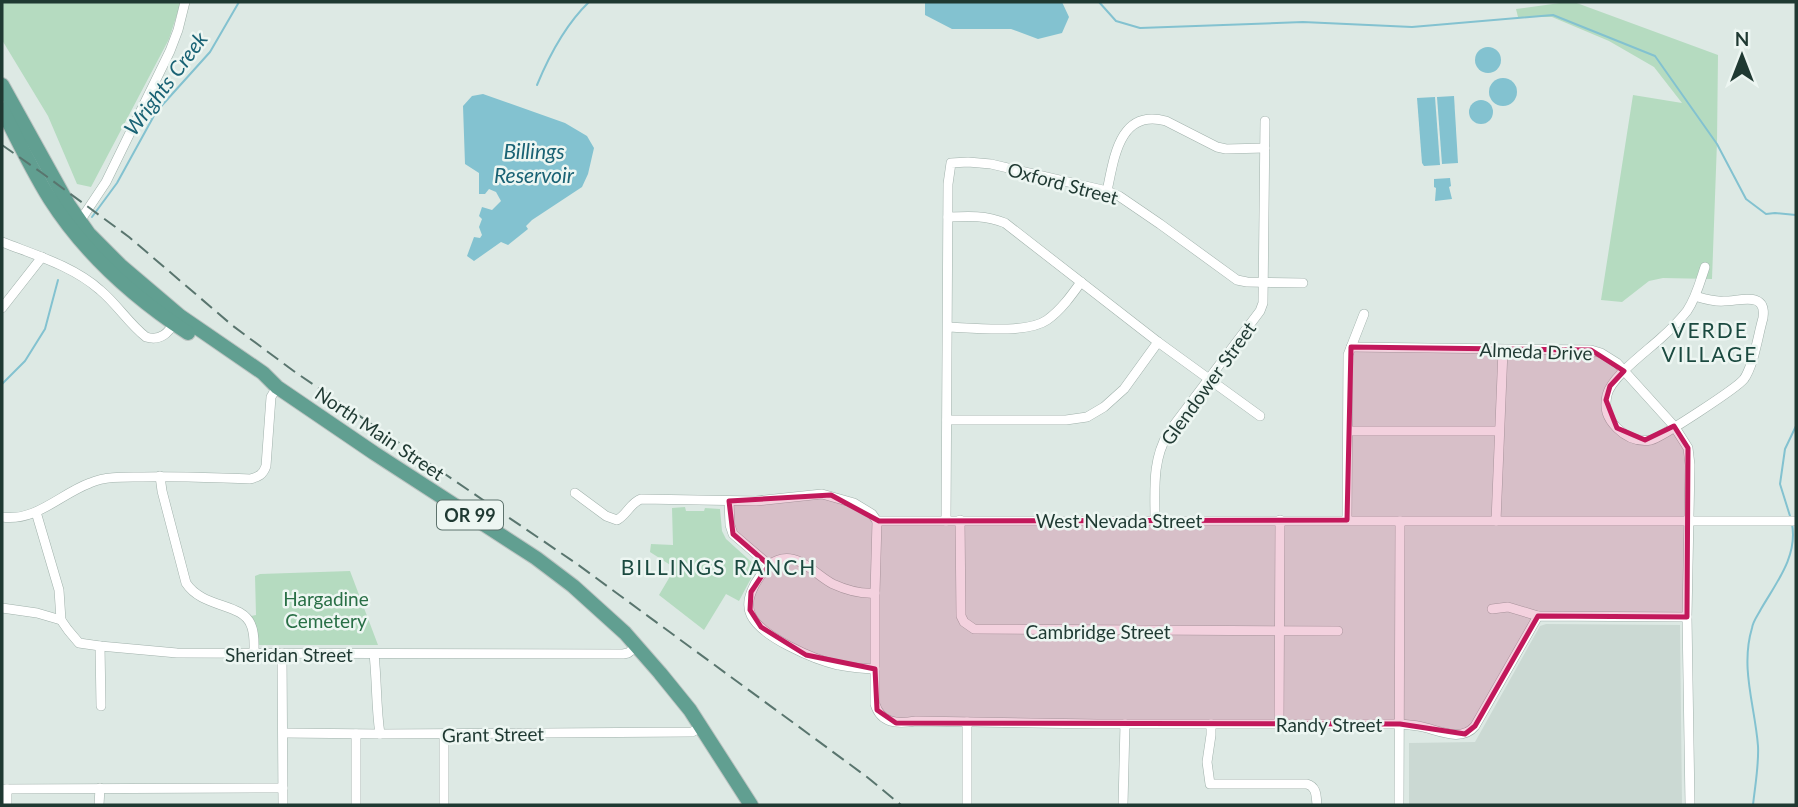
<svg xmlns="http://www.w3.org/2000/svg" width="1798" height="807" viewBox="0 0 1798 807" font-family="Lato,sans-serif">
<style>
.built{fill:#cbd9d3}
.green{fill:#b5dbc0}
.water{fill:#83c2d0}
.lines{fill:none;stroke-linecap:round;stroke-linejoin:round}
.stream{stroke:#83c2d0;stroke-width:2}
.street-casing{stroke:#a0b1ab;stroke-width:10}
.primary-casing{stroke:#bcc4c2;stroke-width:16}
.street{stroke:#fff;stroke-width:9}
.primary{stroke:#619f91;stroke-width:14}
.rail{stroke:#59756e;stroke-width:2;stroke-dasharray:14 7;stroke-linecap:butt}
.marked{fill:#c2185b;fill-opacity:0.2;stroke:#c2185b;stroke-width:5;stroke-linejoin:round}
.labels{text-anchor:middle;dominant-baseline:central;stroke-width:5;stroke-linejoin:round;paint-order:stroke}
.shield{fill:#edf6f2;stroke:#5d726c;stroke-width:2}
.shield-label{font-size:18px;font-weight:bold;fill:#1f3932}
.street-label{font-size:19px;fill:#1f3932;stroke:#edf6f2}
.park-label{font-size:19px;fill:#296f46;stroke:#edf6f2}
.water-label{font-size:21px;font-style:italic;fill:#196274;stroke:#edf6f2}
.neighbourhood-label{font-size:21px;letter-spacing:2px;fill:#1b4a40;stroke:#edf6f2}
</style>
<rect width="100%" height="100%" fill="#dde9e4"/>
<!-- built -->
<polygon class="built" points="1546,624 1680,625 1682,805 1409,805 1409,743 1475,742 1540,626"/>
<!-- green -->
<g class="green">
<polygon points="2,2 181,2 169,39 91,187 77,184 48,116 2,40"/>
<polygon points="1567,2 1574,2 1718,55 1717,142 1712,279 1663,278 1649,281 1622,302 1601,300 1633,95 1682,103 1654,67 1609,41 1552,17 1518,17 1516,9"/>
<polygon points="685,507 686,511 704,511 705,508 720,509 722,531 726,539 757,567 739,601 726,594 704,630 659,595 675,568 650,552 651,544 673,545 672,508"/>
<polygon points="350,571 378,645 257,645 251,616 256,615 255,576 260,574"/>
</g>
<!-- water -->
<g class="water">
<polygon points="925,2 1062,2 1069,17 1062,33 1038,39 1011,29 952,29 925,15"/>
<circle cx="1488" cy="60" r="13"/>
<circle cx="1503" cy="92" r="14"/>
<polygon points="483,94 565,123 587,136 594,148 588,174 582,187 532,220 526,226 528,229 508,245 501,242 474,261 467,256 474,237 480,238 482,235 479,227 482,219 479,216 482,207 492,210 501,201 496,192 489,189 485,194 479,194 479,173 465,164 463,106 472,96"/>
<polygon points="1454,96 1458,163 1442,164 1437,97"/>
<polygon points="1435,97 1440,165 1424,166 1422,163 1417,98"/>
<circle cx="1481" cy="112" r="12"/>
<polygon points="1450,178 1451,186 1449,187 1452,199 1435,201 1436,188 1434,187 1434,179"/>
</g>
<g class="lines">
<!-- stream -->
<g class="stream">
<polyline points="1099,2 1116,21 1140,28 1303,22 1412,27 1553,15 1655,56 1717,144 1746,199 1766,214 1775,213 1796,215"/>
<path d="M537,85C549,56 566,24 589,2"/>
<polyline points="92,217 117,183 156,112 210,52 239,2"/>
<polyline points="2,384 25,361 45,329 58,280"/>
<polyline points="1790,516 1780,484 1785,449 1796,426"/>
<path d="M1753,805C1755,786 1759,765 1758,746C1755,706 1740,668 1752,628C1753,621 1758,615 1761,609C1776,583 1798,556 1792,524"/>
</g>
<defs>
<g id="street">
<path d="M1107,191C1114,159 1119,108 1166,121L1217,147L1226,149L1265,148"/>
<path d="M948,217C968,216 986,215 1005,223L1158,342L1260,416"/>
<polyline points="78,224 106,182 170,51 178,30 185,2"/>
<path d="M2,242C35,255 73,266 100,290C117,304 129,324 146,337C162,342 169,331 177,320"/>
<path d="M1695,296C1705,299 1714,302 1724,301C1741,301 1767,291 1763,318C1758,335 1754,365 1744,379C1737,388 1662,437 1651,440C1638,442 1626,437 1617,428C1607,418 1604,409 1607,395C1611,377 1647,351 1661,338C1670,330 1679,321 1687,311C1696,298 1700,282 1705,267"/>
<polyline points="2,308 42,257"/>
<path d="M948,327C973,328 1027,334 1047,320C1061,310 1071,296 1081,282"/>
<polyline points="1351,347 1591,350 1601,353 1617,363 1674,426 1688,448 1690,465 1687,617 1690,805"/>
<polyline points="947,420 1066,420 1087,417 1104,407 1124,389 1158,342"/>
<polyline points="1348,431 1499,431"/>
<path d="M160,476L162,491L186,583C203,609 242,602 251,625C255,634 254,644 254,653"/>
<path d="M575,493L606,516L617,520C627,515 630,503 641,499L756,501L822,494L854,503L872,514L877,521H1796"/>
<polyline points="729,501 730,525 733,534 769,565"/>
<polyline points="36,512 59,590 61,620 68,630 79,643 100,646 177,653 623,654 628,653 637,646"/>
<path d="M2,517C36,522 60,494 90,483C106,476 125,477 143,477C178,476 214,478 250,479C258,477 263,475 266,466L271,397L277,387"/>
<polyline points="960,520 961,616 964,622 974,629 1338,631"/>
<path d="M1155,520C1155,488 1152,461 1168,433L1260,311L1263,303L1265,121"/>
<polyline points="1347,520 1348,355 1364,314"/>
<path d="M877,521L875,593V704C881,724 898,724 916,721L1097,724H1400C1408,725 1415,725 1423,727C1440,731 1462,742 1475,726L1538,616L1687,617"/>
<polyline points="946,521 948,184 951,163 968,162 991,164 1107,191 1119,196 1160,224 1237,280 1247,282 1303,283"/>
<polyline points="1496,521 1503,350"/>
<path d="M875,593C861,594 846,590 833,584C817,576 801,555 782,559C768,562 762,573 755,584C750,594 746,604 751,615C761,637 815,660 838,665C850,668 862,668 875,669"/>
<polyline points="2,608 37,613 61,620"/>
<polyline points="1492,609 1508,607 1538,616"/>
<polyline points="100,646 101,706"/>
<polyline points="282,653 283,805"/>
<path d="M374,654C377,681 376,708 380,734"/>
<polyline points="967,722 967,805"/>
<path d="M1211,724V735L1207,762L1210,784H1307C1317,787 1316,796 1317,805"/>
<polyline points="1279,724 1280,520"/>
<polyline points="283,733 380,734 692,732 701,727"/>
<polyline points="2,789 283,788"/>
<polyline points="7,789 7,805"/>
<polyline points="99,805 100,788"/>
<polyline points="356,805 356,734"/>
<polyline points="444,805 444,734"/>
<polyline points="1123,805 1125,724"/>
<polyline points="1399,805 1400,521"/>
</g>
<g id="primary">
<polyline points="2,85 68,204 89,234 120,265 180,316 263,373 277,387 374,453 536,558 573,586 625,633 660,673 690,710 751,805"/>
<path d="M2,109C17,139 32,170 50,199C85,254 133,297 188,333"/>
</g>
</defs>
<!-- street casing -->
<use href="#street" class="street-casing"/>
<!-- primary casing -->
<use href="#primary" class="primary-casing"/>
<!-- street -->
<use href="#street" class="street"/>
<!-- primary -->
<use href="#primary" class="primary"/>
<!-- rail -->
<polyline class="rail" points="2,145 42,173 129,237 233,326 295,372 577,564 795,724 867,777 901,805"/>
</g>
<!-- marked area -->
<path class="marked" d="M1351,347L1591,350L1624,371L1610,386L1606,400L1617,428L1645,440L1674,426L1688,448L1687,617L1538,616L1475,726L1465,734L1400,724L896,723L877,710L875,669L806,655L761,627L750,610L751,592L769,565L733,534L729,501L831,495L879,521L1347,520Z"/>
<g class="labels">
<!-- shield labels -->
<rect class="shield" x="437" y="500.5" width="66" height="29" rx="5"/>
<g class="shield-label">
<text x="470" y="515">OR 99</text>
</g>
<!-- street labels -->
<g class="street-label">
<text transform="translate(1063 183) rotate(15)">Oxford Street</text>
<text transform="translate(1536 351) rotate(2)">Almeda Drive</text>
<text transform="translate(1208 383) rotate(-54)">Glendower Street</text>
<text transform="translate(380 433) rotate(34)">North Main Street</text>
<text x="1119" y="520">West Nevada Street</text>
<text x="1098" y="631">Cambridge Street</text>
<text x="289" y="654">Sheridan Street</text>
<text x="1329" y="724">Randy Street</text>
<text transform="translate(493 734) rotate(-1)">Grant Street</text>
</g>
<!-- park labels -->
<g class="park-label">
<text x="326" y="598">Hargadine<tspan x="326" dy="22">Cemetery</tspan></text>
</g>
<!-- water labels -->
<g class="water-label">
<text transform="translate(165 83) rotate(-53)">Wrights Creek</text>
<text x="534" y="150">Billings<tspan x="534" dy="24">Reservoir</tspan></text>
</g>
<!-- neighbourhood labels -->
<g class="neighbourhood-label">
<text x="1710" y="329">VERDE<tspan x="1710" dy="24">VILLAGE</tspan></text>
<text x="719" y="566">BILLINGS RANCH</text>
</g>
</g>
<!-- border -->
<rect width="1798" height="807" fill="none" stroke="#1f3932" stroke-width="7"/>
<!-- north arrow -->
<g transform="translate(1742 56)" stroke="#edf6f2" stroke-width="5" paint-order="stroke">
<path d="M0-5L12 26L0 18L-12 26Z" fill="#1f3932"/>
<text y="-10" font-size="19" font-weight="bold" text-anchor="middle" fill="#1f3932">N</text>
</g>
</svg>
